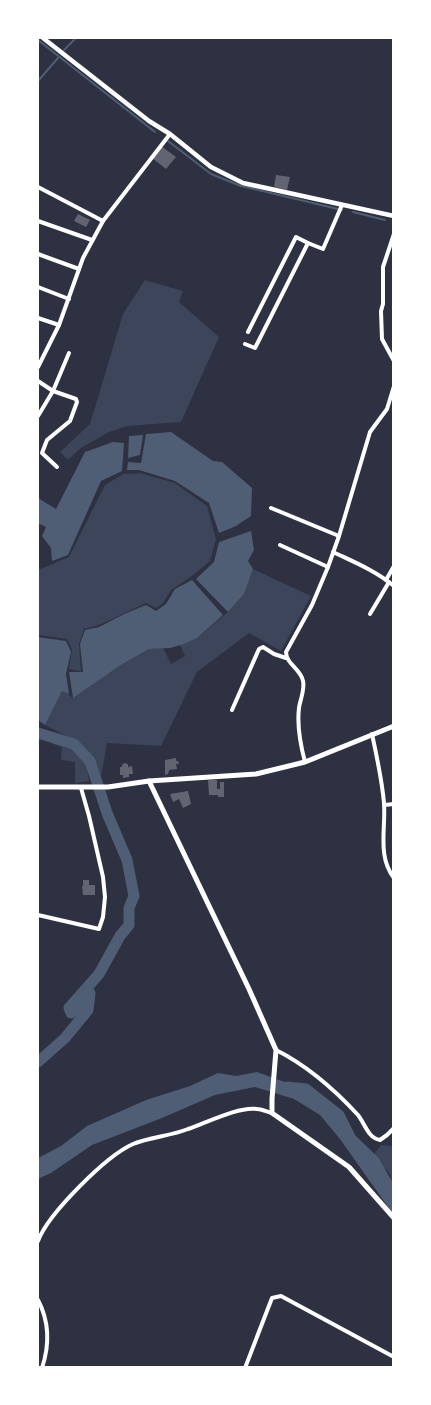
<svg xmlns="http://www.w3.org/2000/svg" width="431" height="1405" viewBox="0 0 431 1405" font-family="'Work Sans',sans-serif">
<style>
.green{fill:#3c4559}
.water{fill:#4f5d75}
.lines{fill:none;stroke-linecap:round;stroke-linejoin:round}
.stream{stroke:#4f5d75;stroke-width:2}
.river{stroke:#4f5d75;stroke-width:11}
.building{fill:#626471}
.minor{stroke:#fff;stroke-width:4}
.tertiary{stroke:#fff;stroke-width:4.5}
.secondary{stroke:#fff;stroke-width:5}
</style>
<rect width="100%" height="100%" fill="#2d3142"/>
<!-- green -->
<g class="green">
<polygon points="145,280 183,291 179,302 219,337 181,422 127,426 109,432 81,448 68,460 60,452 90,424 123,314"/>
<polygon points="140,473 175,483 207,506 216,539 210,561 192,576 171,590 163,603 156,608 146,603 99,625 84,629 79,644 81,671 69,669 72,650 67,639 38,635 38,570 69,557 105,485 123,474"/>
<polygon points="253,569 311,596 281,651 249,633 197,672 161,746 107,743 101,777 89,757 74,740 45,725 62,690 73,698 121,665 149,649 163,648 171,664 185,656 180,645 197,638 228,612 244,594"/>
<polygon points="38,734 73,746 86,761 89,781 75,783 75,762 61,760 62,747 53,744 49,740 38,737"/>
<polygon points="381,1145 393,1146 393,1186 390,1181 391,1176 386,1169 381,1169 374,1154"/>
</g>
<!-- water -->
<g class="water">
<polygon points="171,432 213,461 222,462 252,488 251,516 236,526 219,533 209,503 175,481 139,470 127,470 128,462 141,463 146,434"/>
<polygon points="143,435 140,455 128,458 129,436"/>
<polygon points="113,442 124,443 122,471 101,481 68,555 52,561 51,548 42,536 46,527 38,523 38,498 56,509 85,452"/>
<polygon points="251,531 254,550 248,561 253,569 244,594 228,612 196,579 214,562 219,542"/>
<polygon points="192,580 223,615 197,638 184,644 170,648 149,649 121,665 73,698 69,672 83,672 80,644 85,630 99,627 124,614 146,605 156,611 166,604 175,589"/>
<polygon points="38,637 66,641 71,652 66,674 69,694 62,691 45,725 38,720"/>
<polygon points="257,1072 318,1094 349,1127 377,1173 393,1192 393,1214 340,1139 320,1115 294,1099 255,1087 215,1095 162,1118 92,1145 51,1173 38,1179 38,1158 61,1146 87,1126 146,1100 190,1086 218,1073 236,1076"/>
</g>
<g class="lines">
<!-- stream -->
<g class="stream">
<polyline points="38,40 155,132"/>
<polyline points="64,50 76,38"/>
<polyline points="38,81 58,58"/>
<polyline points="168,141 211,174 241,186 342,210"/>
<polyline points="353,212 385,220"/>
</g>
<!-- river -->
<g class="river">
<polyline points="38,733 74,744 90,761 107,813 127,860 134,896 129,908 129,925 120,936 99,974 69,1008 71,1013 90,993 88,1010 65,1038 38,1062"/>
<polyline points="288,1087 306,1089 339,1115 351,1139 374,1161 394,1196"/>
</g>
</g>
<!-- building -->
<g class="building">
<polygon points="161,146 176,157 166,169 152,158"/>
<polygon points="276,175 290,177 287,190 274,187"/>
<polygon points="78,214 90,220 86,227 74,221"/>
<polygon points="176,758 176,761 178,761 179,764 176,764 177,769 169,770 168,774 165,775 165,760"/>
<polygon points="124,763 128,764 128,767 132,766 133,774 129,774 129,777 123,778 123,775 120,775 120,767 122,767 122,765"/>
<polygon points="208,780 217,780 217,789 220,789 220,782 224,782 224,797 218,797 218,795 209,795"/>
<polygon points="188,791 191,804 183,808 179,799 173,802 170,794"/>
<polygon points="83,880 89,880 89,885 95,885 95,895 83,895 82,886 83,886"/>
</g>
<g class="lines">
<!-- minor -->
<g class="minor">
<polyline points="38,187 103,221"/>
<polyline points="38,221 92,240"/>
<polyline points="394,234 383,267 383,304 381,311 382,339 394,361"/>
<polyline points="38,254 79,269"/>
<polyline points="38,287 69,299"/>
<polyline points="38,318 59,325"/>
<polyline points="248,332 296,237 308,243 323,249 342,205"/>
<polyline points="245,344 255,348 308,243"/>
<polyline points="38,367 59,325 83,258 103,221 170,134"/>
<polyline points="38,381 53,391 76,399 77,402 70,421 47,440 42,453 57,467"/>
<polyline points="38,416 53,391 69,353"/>
<polyline points="271,508 339,536"/>
<polyline points="280,545 328,567"/>
<path d="M333,552C354,562 376,571 394,586"/>
<polyline points="386,580 394,566"/>
<polyline points="370,614 389,582"/>
<polyline points="232,710 259,649 263,647 274,654 286,658"/>
<path d="M372,734C377,757 382,780 384,803C386,828 377,856 394,878"/>
<path d="M305,762C301,747 297,724 299,708C300,700 305,690 303,681C301,669 286,664 286,652L312,605L328,567L339,536L370,432L387,409L394,386"/>
<polyline points="384,805 394,804"/>
<polyline points="38,915 99,929 103,917 105,897 103,877 89,816 81,788"/>
<path d="M276,1050C308,1066 334,1089 358,1115C365,1124 368,1138 380,1140L387,1135L394,1128"/>
<path d="M38,1241C48,1214 106,1156 133,1144C150,1137 171,1136 188,1129C206,1123 239,1106 257,1109C262,1109 267,1112 272,1113"/>
<path d="M38,1300C49,1321 50,1344 42,1368"/>
<polyline points="245,1368 272,1298 281,1296 394,1357"/>
</g>
<!-- tertiary -->
<polyline class="tertiary" points="43,38 149,121 170,134 211,167 243,183 394,216"/>
<!-- secondary -->
<g class="secondary">
<polyline points="149,781 249,989 276,1050 272,1099 272,1113 349,1167 394,1218"/>
<polyline points="38,787 108,787 149,781 256,774 305,762 394,726"/>
</g>
</g>
<!-- border -->
<rect width="431" height="1405" fill="none" stroke="#ffffff" stroke-width="78"/>
</svg>
